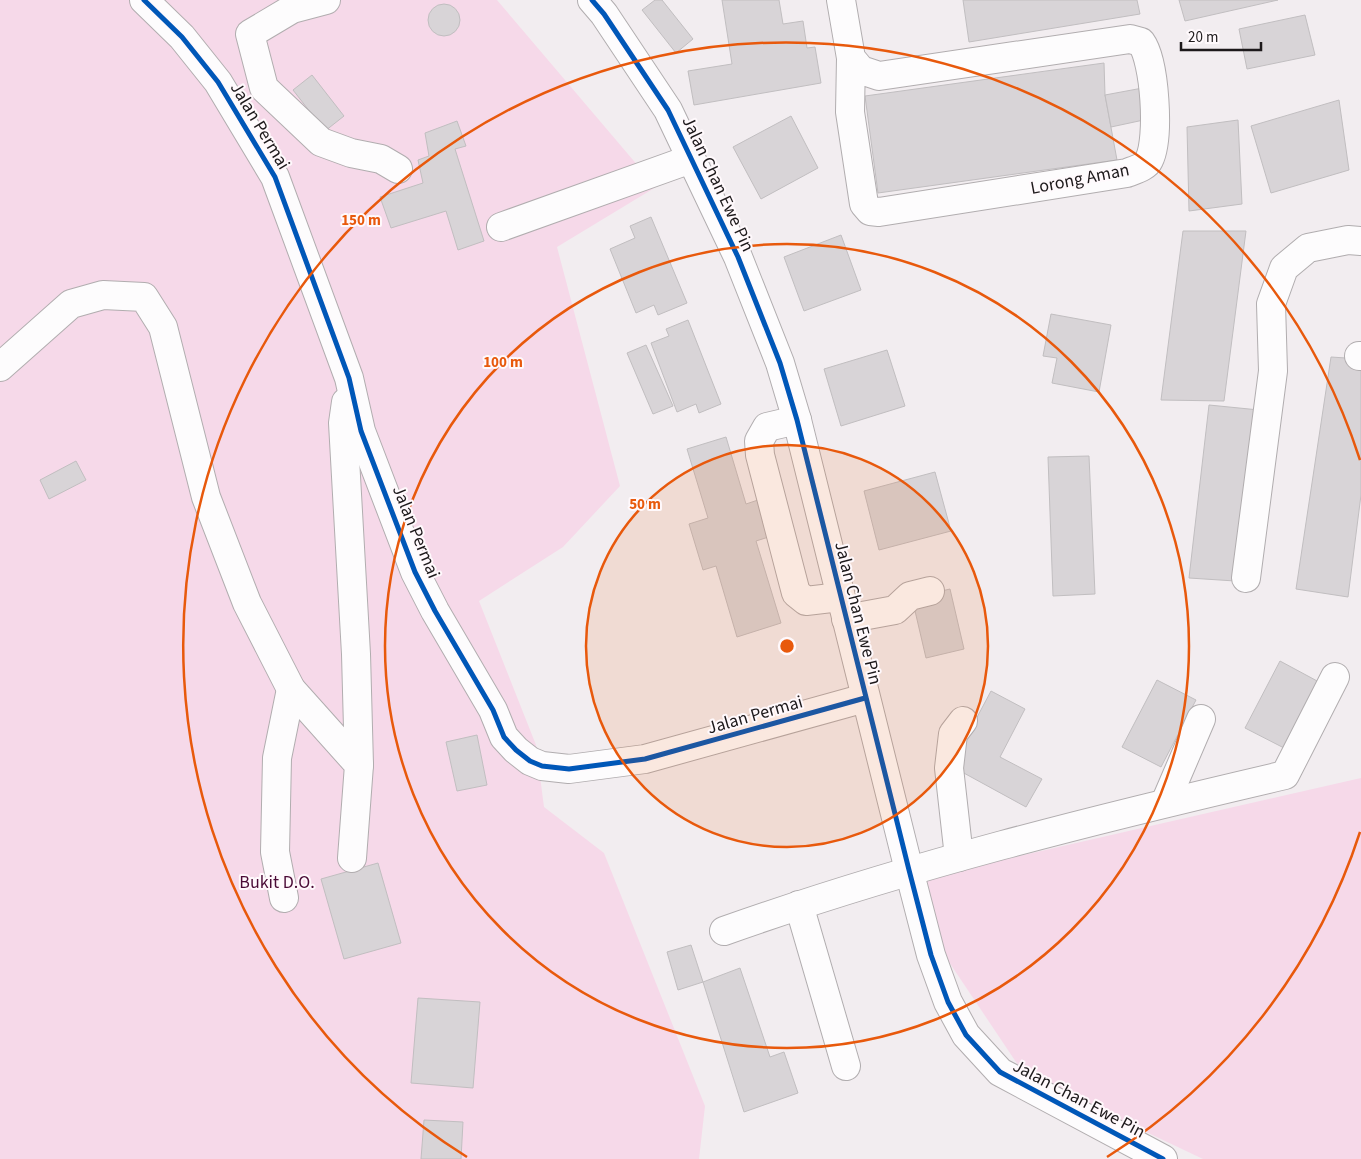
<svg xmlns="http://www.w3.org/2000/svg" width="1361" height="1159" viewBox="0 0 1361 1159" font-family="'Source Sans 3',sans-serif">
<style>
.green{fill:#f6d9e9}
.building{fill:#d8d4d7;stroke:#c1bec0}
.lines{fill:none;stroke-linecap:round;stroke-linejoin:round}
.minor-casing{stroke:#b1adaf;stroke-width:30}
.minor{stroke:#fdfcfd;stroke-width:28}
.cycleway-casing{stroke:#fff9fc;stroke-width:8}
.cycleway{stroke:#0057b8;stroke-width:5}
.ring{fill:none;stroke:#e8590c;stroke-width:2.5}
.labels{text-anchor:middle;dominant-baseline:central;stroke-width:4;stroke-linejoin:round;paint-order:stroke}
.street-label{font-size:18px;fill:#1d191b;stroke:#fff9fc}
.park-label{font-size:18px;fill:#4a0b36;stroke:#fff9fc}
.centre{fill:#e8590c;stroke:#fff9fc;stroke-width:2.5}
.ring-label{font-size:15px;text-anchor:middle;font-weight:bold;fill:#e8590c;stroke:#fff9fc;stroke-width:4;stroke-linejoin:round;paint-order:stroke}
</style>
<rect width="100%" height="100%" fill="#f2edf0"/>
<!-- green -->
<g class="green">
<polygon points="0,0 497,0 656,187 557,247 620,486 563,547 479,601 536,745 544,807 604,853 705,1106 699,1159 0,1159"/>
<polygon points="1361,778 1361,1159 1203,1159 1024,1074 945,956 923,878"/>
</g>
<!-- building -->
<g class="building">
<polygon points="655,0 662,0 693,39 676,53 642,10"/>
<polygon points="722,0 779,0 783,24 803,21 807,48 815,47 821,83 694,105 688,71 732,64"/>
<polygon points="963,0 1137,0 1140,14 969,42"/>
<polygon points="1179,0 1278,0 1185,21"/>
<circle cx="444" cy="20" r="16"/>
<polygon points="1305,15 1315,55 1247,69 1239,29"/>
<polygon points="1104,63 1105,95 1117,160 878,193 865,96"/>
<polygon points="312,75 344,116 325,131 293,90"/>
<polygon points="1148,87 1153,118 1111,127 1105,95"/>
<polygon points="1339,100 1349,170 1271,193 1251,126"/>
<polygon points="791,116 818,168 761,199 733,147"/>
<polygon points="1238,120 1242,204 1189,211 1187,127"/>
<polygon points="457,121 466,146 455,149 484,241 458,250 446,211 391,228 380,197 423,183 418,160 429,156 425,133"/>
<polygon points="651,217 687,303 658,315 654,305 636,313 610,249 635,238 630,226"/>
<polygon points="1183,231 1246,231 1224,401 1161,400"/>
<polygon points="841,235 861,290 804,311 784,257"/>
<polygon points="1051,314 1111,325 1099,392 1052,383 1057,358 1043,356"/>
<polygon points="688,320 721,404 699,413 696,404 677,412 651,343 669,336 666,329"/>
<polygon points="646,345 673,406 653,414 627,353"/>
<polygon points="887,350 905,406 841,426 824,369"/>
<polygon points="1331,357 1361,359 1361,495 1348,597 1296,589"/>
<polygon points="1209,405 1259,410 1235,581 1189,578"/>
<polygon points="726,437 746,504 764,498 775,535 756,541 781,623 737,637 716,566 703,570 689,524 708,518 687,449"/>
<polygon points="1089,456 1095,594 1053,596 1048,457"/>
<polygon points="76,461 86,480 49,499 40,480"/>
<polygon points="935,472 951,531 879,550 864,491"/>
<polygon points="950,589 964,649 926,658 912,598"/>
<polygon points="1280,661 1319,682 1284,748 1245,728"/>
<polygon points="1157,680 1196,700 1161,767 1122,747"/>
<polygon points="991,691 1025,709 1000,757 1042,779 1026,807 951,766"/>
<polygon points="477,735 487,785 457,791 446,742"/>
<polygon points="378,863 401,943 344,959 321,879"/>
<polygon points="691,945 703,982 678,990 667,952"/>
<polygon points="740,968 770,1057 784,1052 798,1093 744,1112 703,982"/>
<polygon points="418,998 480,1002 473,1088 411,1083"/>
<polygon points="424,1120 463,1122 461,1159 421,1159"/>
</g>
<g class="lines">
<defs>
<g id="minor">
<polyline points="144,0 182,37 218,82 275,177 349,378 361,431 415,572 435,611 493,710 504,737 516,750 530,761 542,766 569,769 645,759 865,698"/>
<polyline points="326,0 292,9 250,34 264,88 321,142 351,153 381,159 398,169"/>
<polyline points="592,0 604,14 668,110 738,257 780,363 797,420 909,870 931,955 948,1002 966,1035 1000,1072 1163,1159"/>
<path d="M841,0L851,58L861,70L879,76L1130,39L1141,42C1155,61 1160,138 1149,160C1146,167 1134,170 1127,173L879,212L870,211L864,204L850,112L851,58"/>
<polyline points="501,227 691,159"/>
<polyline points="1359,356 1361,356"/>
<polyline points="0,367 71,304 103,295 144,297 163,327 206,497 247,603 291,689 359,765 352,858"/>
<polyline points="346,402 343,423 356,654 359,765"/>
<polyline points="797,420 767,427 759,441 760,455 796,593 806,601 840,597"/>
<polyline points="1246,578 1273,371 1271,304 1284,268 1308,248 1348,240 1361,241"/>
<polyline points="846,619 895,610 910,596 930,591"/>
<polyline points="1165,803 1201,719"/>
<polyline points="959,857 949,768 953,734 963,721"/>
<polyline points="284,898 275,852 277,758 291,689"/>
<polyline points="799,905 846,1066"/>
<path d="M724,931C907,866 1096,819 1285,775L1335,677"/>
</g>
</defs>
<!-- minor casing -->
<use href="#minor" class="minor-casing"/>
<!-- minor -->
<use href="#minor" class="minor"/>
<defs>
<g id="cycleway">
<polyline points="144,0 182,37 218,82 275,177 349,378 361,431 415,572 435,611 493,710 504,737 516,750 530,761 542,766 569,769 645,759 865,698"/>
<polyline points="592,0 604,14 668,110 738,257 780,363 797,420 909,870 931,955 948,1002 966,1035 1000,1072 1163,1159"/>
</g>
</defs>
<!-- cycleway casing -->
<use href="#cycleway" class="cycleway-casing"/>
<!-- cycleway -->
<use href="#cycleway" class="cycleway"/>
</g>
<!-- distance rings -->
<circle cx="787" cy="646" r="201" fill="#e8590c" fill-opacity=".12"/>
<g class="ring">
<circle cx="787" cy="646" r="201"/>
<circle cx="787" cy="646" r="402"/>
<path d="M1360 832A603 603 0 0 1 1107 1157M467 1157A603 603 0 1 1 1360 460"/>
</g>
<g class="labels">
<!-- street labels -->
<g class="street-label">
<text transform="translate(260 126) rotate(59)">Jalan Permai</text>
<text transform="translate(1080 179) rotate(-11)">Lorong Aman</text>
<text transform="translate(718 184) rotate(65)">Jalan Chan Ewe Pin</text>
<text transform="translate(416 532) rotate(68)">Jalan Permai</text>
<text transform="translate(858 613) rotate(76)">Jalan Chan Ewe Pin</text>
<text transform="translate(755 715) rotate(-16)">Jalan Permai</text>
<text transform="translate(1079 1099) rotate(28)">Jalan Chan Ewe Pin</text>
</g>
<!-- park labels -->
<g class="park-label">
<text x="277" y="882">Bukit D.O.</text>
</g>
</g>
<circle cx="787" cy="646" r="8" class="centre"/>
<g class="ring-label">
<text x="361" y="225">150 m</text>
<text x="503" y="367">100 m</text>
<text x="645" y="509">50 m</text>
</g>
<!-- scale -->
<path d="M1181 42v8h80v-8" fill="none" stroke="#1d191b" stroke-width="2.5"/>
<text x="1188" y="42" font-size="15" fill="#1d191b" stroke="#fff9fc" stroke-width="4" paint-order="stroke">20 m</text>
</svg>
